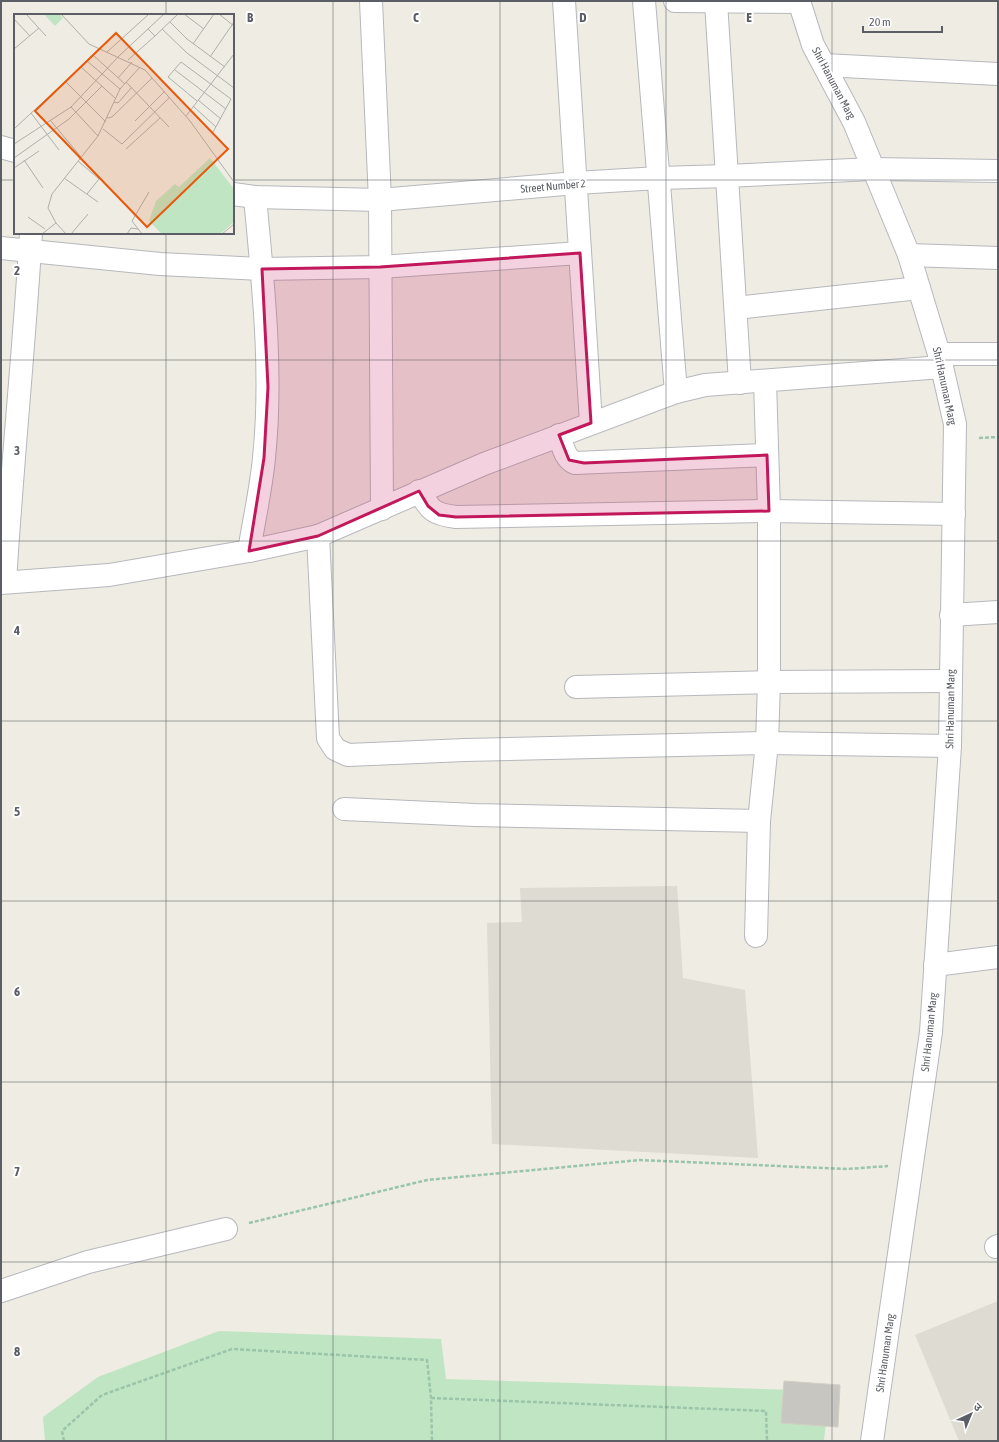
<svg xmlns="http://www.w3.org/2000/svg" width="999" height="1442" viewBox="0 0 999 1442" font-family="'Asap Condensed','Noto Sans Devanagari',sans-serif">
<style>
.education{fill:#dedbd2}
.green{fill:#c0e5c3}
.building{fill:#c8c6c1;stroke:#d2cec2}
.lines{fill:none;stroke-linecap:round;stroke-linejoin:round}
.minor-casing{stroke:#b6b8bd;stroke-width:24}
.path{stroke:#9ac5aa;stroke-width:2.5;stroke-dasharray:4 2;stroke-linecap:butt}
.minor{stroke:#fff;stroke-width:22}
.marked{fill:#c2185b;fill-opacity:0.2;stroke:#c2185b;stroke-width:3;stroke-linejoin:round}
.grid{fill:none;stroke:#5b5e64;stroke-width:1;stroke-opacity:0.55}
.labels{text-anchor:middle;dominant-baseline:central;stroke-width:4;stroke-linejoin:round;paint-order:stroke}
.street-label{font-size:11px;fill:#5b5e64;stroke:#fff}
.inset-road{fill:none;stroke:#afafac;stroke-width:1}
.view{fill:#e8590c;fill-opacity:0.15;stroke:#e8590c;stroke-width:2}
.inset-edge{fill:none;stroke:#5b5e64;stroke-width:2}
.grid-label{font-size:13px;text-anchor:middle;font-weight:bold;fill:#5b5e64;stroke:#fff;stroke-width:4;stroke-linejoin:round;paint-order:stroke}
</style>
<rect width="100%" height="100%" fill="#eeece3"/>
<!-- education -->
<g class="education">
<polygon points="677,886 683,978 745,990 758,1158 492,1144 487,923 522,922 520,888"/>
<polygon points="998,1301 998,1441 959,1441 915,1335"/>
</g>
<!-- green -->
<polygon class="green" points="219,1331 441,1339 446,1379 829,1391 824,1441 45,1441 43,1417 98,1377"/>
<!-- building -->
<polygon class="building" points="784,1381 840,1385 838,1427 781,1423"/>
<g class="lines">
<defs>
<g id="minor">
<polyline points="371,1 380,200 382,509"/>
<polyline points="564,1 591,423"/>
<polyline points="644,1 676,392"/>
<polyline points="675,1 800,2"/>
<polyline points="799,1 813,45 854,122 909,255 939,354 955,424 950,746 931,1032 872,1441"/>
<polyline points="716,2 740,383"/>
<polyline points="824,65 998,74"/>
<polyline points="1,147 15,151"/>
<polyline points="233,194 255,197 380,200 576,183 659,178 727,176 873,169 998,171"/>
<polyline points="1,248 160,264 262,269 380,267 580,253"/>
<polyline points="909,255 998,258"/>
<polyline points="736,308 919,288"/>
<polyline points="939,354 998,354"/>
<path d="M559,435C563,446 564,458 575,463L767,455"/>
<path d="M419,491C431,511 433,514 456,517L769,511L954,514"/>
<polyline points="318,536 328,738 335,749 348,755 465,750 767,743 950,746"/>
<path d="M249,551C254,520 261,489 264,458C273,371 263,284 255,197"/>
<path d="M5,582C12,466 24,350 31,233"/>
<polyline points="1,583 109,575 249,551 318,536 484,464 676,392 705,385 942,367"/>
<polyline points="951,615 998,612"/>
<polyline points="576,687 769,682 950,681"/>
<polyline points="344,809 475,815 759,821"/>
<polyline points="756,936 759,821 767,743 769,682 769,511 765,381"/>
<polyline points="935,965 998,957"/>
<polyline points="996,1247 998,1246"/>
<polyline points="1,1291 88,1262 226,1229"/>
</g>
</defs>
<!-- minor casing -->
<use href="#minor" class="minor-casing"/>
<!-- path -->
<g class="path">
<polyline points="979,438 998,437"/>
<polyline points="249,1223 427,1180 640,1160 847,1169 888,1166"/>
<polyline points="431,1398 766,1411 767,1441"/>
<polyline points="64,1441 62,1431 102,1395 232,1349 427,1360 431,1398 432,1441"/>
</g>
<!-- minor -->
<use href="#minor" class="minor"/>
</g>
<!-- marked area -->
<path class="marked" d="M580,253L591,423L559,435L569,460L584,463L767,455L769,511L456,517L439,515L428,506L419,491L318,536L249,551L264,458L268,387L262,269L380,267Z"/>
<!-- grid -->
<path class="grid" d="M166,1V15M333,1V1441M500,1V1441M666,1V1441M832,1V1441M1,180H15M233,180H998M166,233V1441M1,360H998M1,541H998M1,721H998M1,901H998M1,1082H998M1,1262H998"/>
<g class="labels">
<!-- street labels -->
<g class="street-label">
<text transform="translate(834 83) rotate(62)">Shri Hanuman Marg</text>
<text transform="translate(553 186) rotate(-5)">Street Number 2</text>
<text transform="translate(945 386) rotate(78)">Shri Hanuman Marg</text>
<text transform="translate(950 709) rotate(-89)">Shri Hanuman Marg</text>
<text transform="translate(929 1032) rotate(-84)">Shri Hanuman Marg</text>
<text transform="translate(885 1353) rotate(-82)">Shri Hanuman Marg</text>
</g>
</g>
<!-- overview -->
<g transform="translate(14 14)">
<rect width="220" height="220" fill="#eeece3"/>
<path d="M30,0H45L49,4L41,12ZM196,144L220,175V208L206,220H148L135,207L142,187L161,170L165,173Z" fill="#c0e5c3"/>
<path class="inset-road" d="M12,0L32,22M47,0L75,30L131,56L176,107L220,168M170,0L190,15M205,0L220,12M0,5L16,22M156,8L173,25L211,53M134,15L141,22L164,0M148,15L173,39L220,74M179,30L200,0M0,35L25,14M93,38L135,0M79,41L111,70M196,43L220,8M114,46L141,22M73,47L106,75M67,53L102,85M161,56L212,95M104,64L118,48M51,67L92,108M112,68L155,113M184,86L207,105M183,87L154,63L167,48L217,85L198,120M100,88L104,89L118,73M179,92L202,113M57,93L84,122M17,99L45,136M172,102L220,40M93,104L98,103L138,64M36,106L67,143M121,107L151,77M0,115L86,35M89,115L108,130L156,83M0,130L57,93L105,42L150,0M112,135L146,104M0,144L55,105L88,72M10,146L29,174M64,147L85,165L73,180M0,154L25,137M50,164L84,188M14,203L31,215M42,209L52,220M28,220L42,209L34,194L38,180L84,122L106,75L126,53M57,220L74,200M113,220L117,214L124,215M128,220L118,207L135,178M208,220L220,210"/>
<path class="view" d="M102,19L214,135L133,213L21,97Z"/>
<rect width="220" height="220" class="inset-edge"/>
</g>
<g class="grid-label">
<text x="250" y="22">B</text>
<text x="416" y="22">C</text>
<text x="583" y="22">D</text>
<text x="749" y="22">E</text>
<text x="17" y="275">2</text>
<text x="17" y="455">3</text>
<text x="17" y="635">4</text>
<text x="17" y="816">5</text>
<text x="17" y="996">6</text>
<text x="17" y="1176">7</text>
<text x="17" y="1356">8</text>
</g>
<!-- border -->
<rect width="999" height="1442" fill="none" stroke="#5b5e64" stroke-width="4"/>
<!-- north arrow -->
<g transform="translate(971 1414) rotate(44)" stroke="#ffffff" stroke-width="3" paint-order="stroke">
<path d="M0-3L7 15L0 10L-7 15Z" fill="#5b5e64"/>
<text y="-6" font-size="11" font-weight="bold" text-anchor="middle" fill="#5b5e64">उ</text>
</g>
<!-- scale -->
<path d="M863 26v6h79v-6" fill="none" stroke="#5b5e64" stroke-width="2"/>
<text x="869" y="26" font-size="12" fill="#5b5e64" stroke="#ffffff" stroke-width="3" paint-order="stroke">20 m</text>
</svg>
